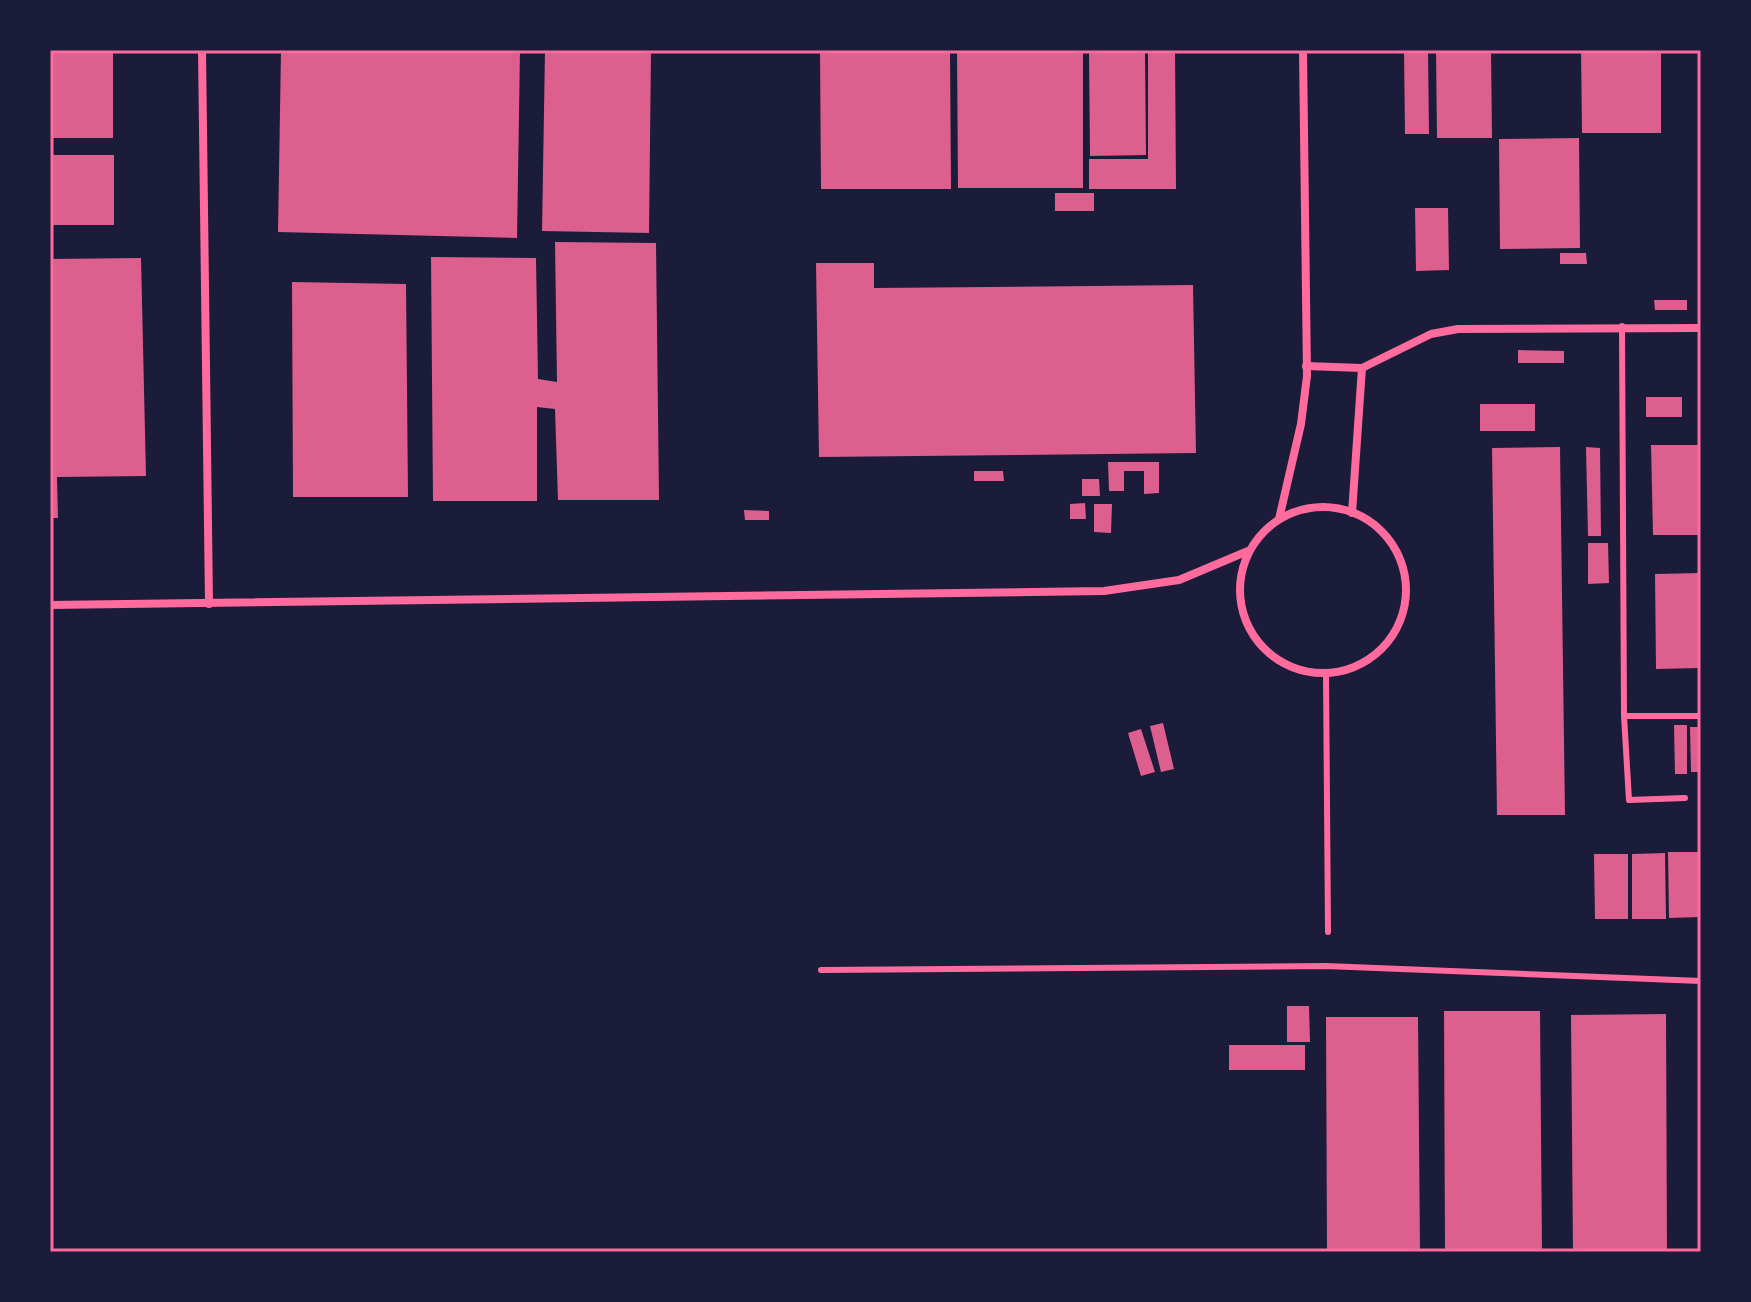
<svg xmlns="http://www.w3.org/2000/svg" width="1751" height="1302" viewBox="0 0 1751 1302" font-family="Roboto,sans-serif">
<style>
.building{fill:#dd5f8e}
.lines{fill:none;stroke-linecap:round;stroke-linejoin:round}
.service{stroke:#ff6b9d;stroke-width:6}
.minor{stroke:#ff6b9d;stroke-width:8}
.neatline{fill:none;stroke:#ff6b9d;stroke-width:3}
</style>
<rect width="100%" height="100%" fill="#1b1b3a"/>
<!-- building -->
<g class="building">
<rect x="50" y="50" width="63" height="88"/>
<polygon points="281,50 520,50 517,238 278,232"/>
<polygon points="545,50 651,50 649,233 542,231"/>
<polygon points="820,50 950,50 951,189 821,189"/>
<polygon points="957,50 1083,50 1083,188 958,188"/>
<polygon points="1089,50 1145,50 1146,155 1090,156"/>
<polygon points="1148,50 1175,50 1176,189 1089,189 1089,159 1148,159"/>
<polygon points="1404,50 1428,50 1429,134 1405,134"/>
<polygon points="1436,50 1491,50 1492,138 1437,138"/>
<polygon points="1581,50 1661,50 1661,133 1582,133"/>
<polygon points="1579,138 1580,248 1500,249 1499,139"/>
<rect x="50" y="155" width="64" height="70"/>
<rect x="1055" y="193" width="39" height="18"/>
<polygon points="1415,208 1448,208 1449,270 1416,271"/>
<polygon points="555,242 656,243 659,500 558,500 555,409 537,407 537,501 433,501 431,257 536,258 538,379 557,382"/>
<polygon points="1560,253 1586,253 1587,264 1560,264"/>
<polygon points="141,258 146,476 57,477 58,518 50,518 50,259"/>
<polygon points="816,263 874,263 874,288 1193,285 1196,453 819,457"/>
<polygon points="292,282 406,284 408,497 293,497"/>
<polygon points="1654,300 1687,300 1687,310 1655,310"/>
<polygon points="1518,350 1564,351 1564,363 1518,363"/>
<rect x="1646" y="397" width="36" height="20"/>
<rect x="1480" y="404" width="55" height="27"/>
<polygon points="1651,445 1701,445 1701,535 1653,535"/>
<polygon points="1560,447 1565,815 1497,815 1492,448"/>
<polygon points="1586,447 1600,448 1601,536 1588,536"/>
<polygon points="1108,462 1159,462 1159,493 1144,494 1144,471 1124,471 1124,491 1109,491"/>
<polygon points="974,471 1003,471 1004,481 974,481"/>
<polygon points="1082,479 1099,479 1100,496 1082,496"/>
<polygon points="1085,503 1086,519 1070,519 1070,504"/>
<polygon points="1094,504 1112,504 1111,533 1094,532"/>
<polygon points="744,510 769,511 769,520 745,520"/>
<polygon points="1588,543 1608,543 1609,583 1588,584"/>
<polygon points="1701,573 1701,668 1656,669 1655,574"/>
<polygon points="1163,723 1174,769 1161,772 1150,726"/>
<polygon points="1674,725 1687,725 1687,774 1675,774"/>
<polygon points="1690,727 1701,727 1701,772 1691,772"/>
<polygon points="1141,729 1155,772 1141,776 1128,733"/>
<polygon points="1668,852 1701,852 1701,917 1669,918"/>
<polygon points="1665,853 1666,919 1632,919 1632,854"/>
<polygon points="1594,854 1628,854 1628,919 1595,919"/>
<polygon points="1287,1006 1309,1006 1310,1042 1287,1042"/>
<polygon points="1444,1011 1540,1011 1542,1252 1445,1252"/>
<polygon points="1666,1014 1667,1252 1573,1252 1571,1015"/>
<polygon points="1326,1017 1418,1017 1420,1252 1327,1252"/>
<rect x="1229" y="1045" width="76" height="25"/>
</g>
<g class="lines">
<!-- service -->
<g class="service">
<polyline points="1622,326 1624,716 1629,800 1685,798"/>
<polyline points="1326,673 1328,932"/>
<polyline points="1624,716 1701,716"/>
<polyline points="821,970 1326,966 1701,981"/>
</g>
<!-- minor -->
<g class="minor">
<polyline points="202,50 209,604"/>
<polyline points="1306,366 1362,368 1352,513"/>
<polyline points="1362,368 1431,334 1458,329 1701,328"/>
<circle cx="1323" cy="590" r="83"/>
<polyline points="1279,519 1301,424 1307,376 1303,50"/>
<polyline points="50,605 1104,591 1179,580 1248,551"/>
</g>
</g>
<!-- border -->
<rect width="1751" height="1302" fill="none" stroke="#1b1b3a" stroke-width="104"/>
<rect x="52" y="52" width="1647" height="1198" class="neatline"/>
</svg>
